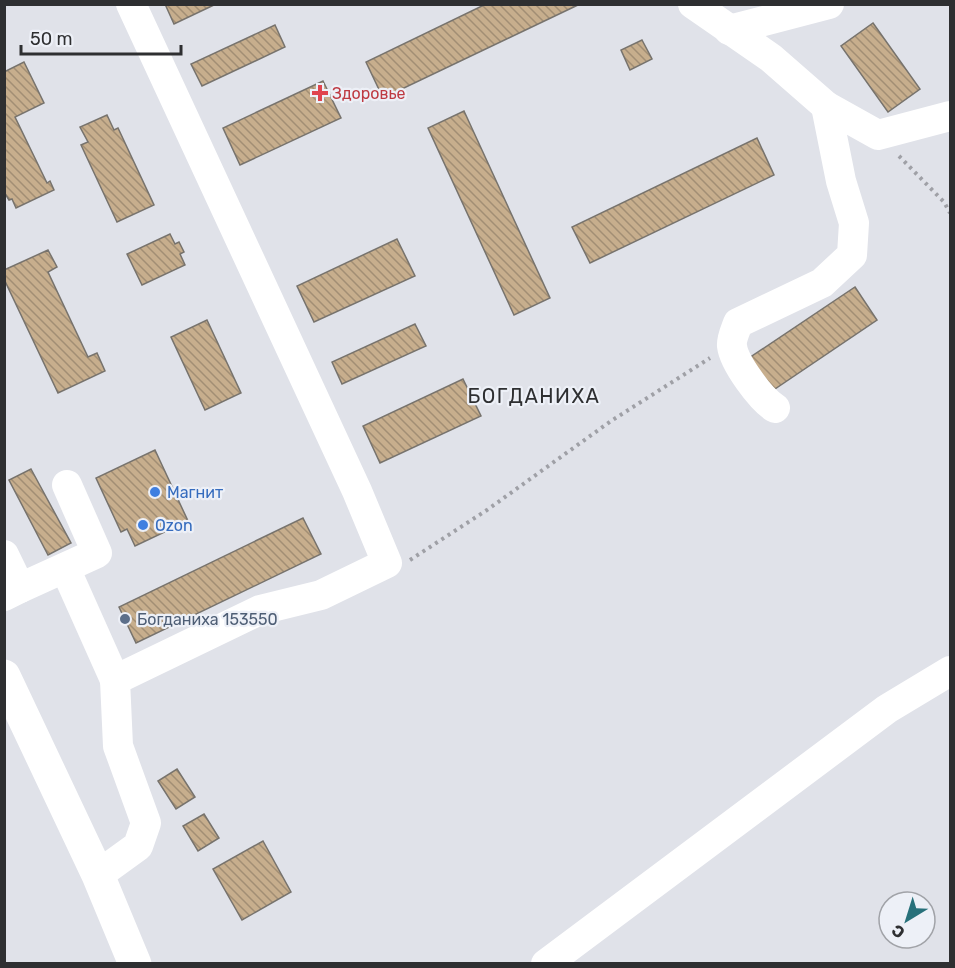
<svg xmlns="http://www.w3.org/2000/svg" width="955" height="968" viewBox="0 0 955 968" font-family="Rubik,sans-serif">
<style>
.building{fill:url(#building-back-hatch);stroke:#77736d;stroke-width:1.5}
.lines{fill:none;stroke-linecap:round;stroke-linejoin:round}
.path{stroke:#9fa0a6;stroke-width:4;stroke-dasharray:3 4.5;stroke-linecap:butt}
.minor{stroke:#fff;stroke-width:30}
.major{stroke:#fff;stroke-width:33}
.health-dot{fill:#e0444e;stroke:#edf0f7;stroke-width:2}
.shop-dot{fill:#3f7fe0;stroke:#edf0f7;stroke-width:2}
.service-dot{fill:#5c6f8a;stroke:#edf0f7;stroke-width:2}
.labels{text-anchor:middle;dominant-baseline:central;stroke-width:4.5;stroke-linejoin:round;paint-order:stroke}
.health-label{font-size:16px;fill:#be3a42;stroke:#edf0f7;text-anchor:start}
.shop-label{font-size:16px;fill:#366cbe;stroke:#edf0f7;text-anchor:start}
.service-label{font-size:16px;fill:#4e5e75;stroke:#edf0f7;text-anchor:start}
.quarter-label{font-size:20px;letter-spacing:1.5px;fill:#2e2f31;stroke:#edf0f7}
</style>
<defs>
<pattern id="building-back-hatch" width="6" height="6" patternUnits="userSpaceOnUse" patternTransform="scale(1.5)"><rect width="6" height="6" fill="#c7ae8d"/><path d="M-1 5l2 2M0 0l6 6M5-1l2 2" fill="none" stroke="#a28e74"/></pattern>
</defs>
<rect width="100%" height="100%" fill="#e0e2e9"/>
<!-- building -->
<g class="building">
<polygon points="165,4 216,4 174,24"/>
<polygon points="486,4 580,4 383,98 366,62"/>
<polygon points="873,23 920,89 888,112 841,46"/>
<polygon points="275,25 285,47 202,86 191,64"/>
<polygon points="642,40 652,59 630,70 621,50"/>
<polygon points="24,62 44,103 15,117 47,183 50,181 54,190 16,208 12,199 9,200 4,192 4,72"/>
<polygon points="323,81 341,118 240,165 223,128"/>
<polygon points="464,111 550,298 514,315 428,128"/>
<polygon points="107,115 114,130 118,128 154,205 117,222 81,145 88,142 80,127"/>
<polygon points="757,138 774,175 590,263 572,227"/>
<polygon points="170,234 175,244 179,242 184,252 180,254 185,265 142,285 127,254"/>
<polygon points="397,239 415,276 314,322 297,286"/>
<polygon points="48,250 57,267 48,272 88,357 97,353 105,371 58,393 4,279 4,270"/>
<polygon points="855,287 877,320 769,393 746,360"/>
<polygon points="207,320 241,393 205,410 171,337"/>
<polygon points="415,324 426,346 342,384 332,362"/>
<polygon points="463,379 481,416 380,463 363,426"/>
<polygon points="155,450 188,521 135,546 127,529 121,532 96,478"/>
<polygon points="31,469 71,543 48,555 9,480"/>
<polygon points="303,518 321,554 136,643 119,607"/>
<polygon points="177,769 195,797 176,809 158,781"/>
<polygon points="204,814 219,838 198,851 183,826"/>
<polygon points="263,841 291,892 242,920 213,869"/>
</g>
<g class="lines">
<!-- path -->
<g class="path">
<polyline points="899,156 944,202 950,213"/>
<polyline points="410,560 487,510 611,421 710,358"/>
</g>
<!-- minor -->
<g class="minor">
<polyline points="693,4 771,58 826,106 878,135 950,116"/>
<polyline points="729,30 829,4"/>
<path d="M775,408C761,399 734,363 732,346C731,339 736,329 738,323L822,283L852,255L854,223L841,181L826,106"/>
<polyline points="4,555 20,588 4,596"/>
<polyline points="65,568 115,680"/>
<polyline points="20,588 97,553 67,485"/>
<polyline points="98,875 138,846 146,823 118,746 115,680 260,610 321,595 387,563 357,491 131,4"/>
<polyline points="546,964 887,709 950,671"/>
</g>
<!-- major -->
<polyline class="major" points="4,676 98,875 135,964"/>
</g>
<!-- markers -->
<path class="health-dot" d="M317 84h6v6h6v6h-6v6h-6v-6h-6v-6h6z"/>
<g class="shop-dot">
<circle cx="155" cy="492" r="6"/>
<circle cx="143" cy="525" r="6"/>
</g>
<circle class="service-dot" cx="125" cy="619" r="6"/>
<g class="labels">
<!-- health labels -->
<g class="health-label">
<text x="332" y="93">Здоровье</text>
</g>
<!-- shop labels -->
<g class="shop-label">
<text x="167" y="492">Магнит</text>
<text x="155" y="525">Ozon</text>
</g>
<!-- service labels -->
<g class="service-label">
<text x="137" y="619">Богданиха 153550</text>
</g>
<!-- quarter labels -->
<g class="quarter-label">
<text x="534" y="396">БОГДАНИХА</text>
</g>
</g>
<!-- border -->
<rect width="955" height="968" fill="none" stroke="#2e2f31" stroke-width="12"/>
<!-- north arrow -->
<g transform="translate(907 920) rotate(218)"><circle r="28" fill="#edf0f7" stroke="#a1a3a8" stroke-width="1.5"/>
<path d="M0-4.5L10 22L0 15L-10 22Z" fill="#27707a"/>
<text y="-9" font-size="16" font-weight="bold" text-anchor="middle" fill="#2e2f31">С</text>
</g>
<!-- scale -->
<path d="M21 45v9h160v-9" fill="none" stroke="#2e2f31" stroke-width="3"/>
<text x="30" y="45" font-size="18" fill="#2e2f31" stroke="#edf0f7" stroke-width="4.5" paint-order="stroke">50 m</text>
</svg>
